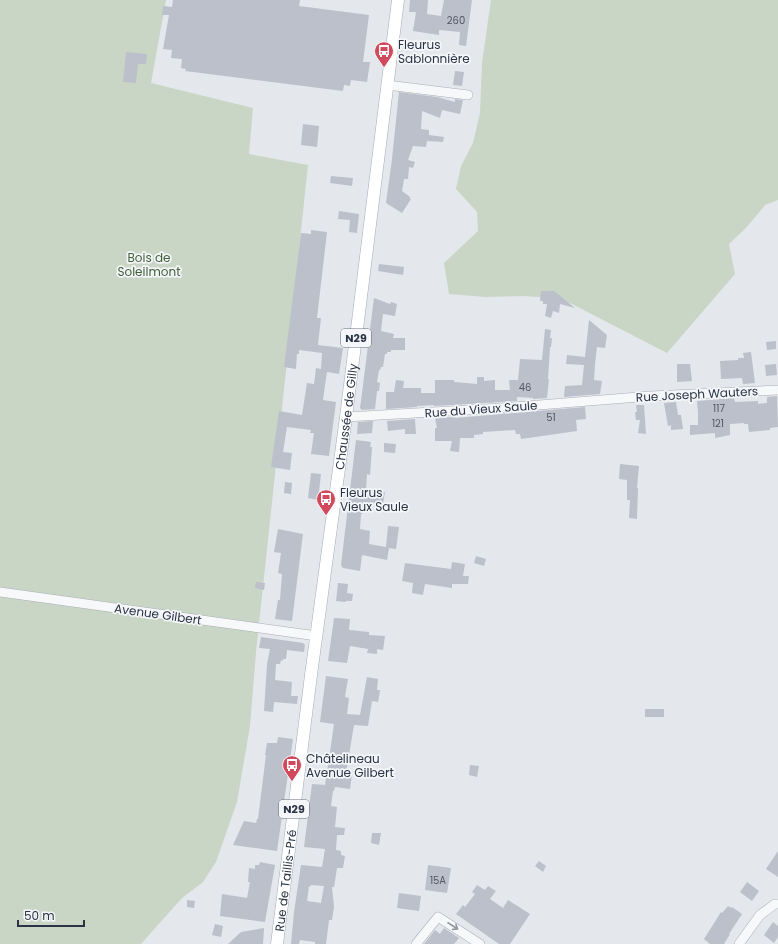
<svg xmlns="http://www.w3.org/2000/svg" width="778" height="944" viewBox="0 0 778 944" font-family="Poppins,sans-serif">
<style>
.green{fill:#c9d6c5}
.building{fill:#bbc0ca;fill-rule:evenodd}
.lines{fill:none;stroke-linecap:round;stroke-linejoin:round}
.minor-casing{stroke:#a9aeb7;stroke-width:10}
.major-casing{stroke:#a3abb8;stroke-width:13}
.minor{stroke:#f7f8fa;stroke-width:9}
.major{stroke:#fff;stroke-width:12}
.oneway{stroke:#9196a0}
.labels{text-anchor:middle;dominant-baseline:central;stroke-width:3.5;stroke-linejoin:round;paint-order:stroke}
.number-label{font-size:10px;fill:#4f5766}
.shield{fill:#f4f6f9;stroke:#676e7b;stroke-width:1}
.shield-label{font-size:11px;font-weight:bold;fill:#2b3445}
.poi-label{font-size:12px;fill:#2b3445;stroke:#f4f6f9;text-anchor:start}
.park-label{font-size:12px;fill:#3f6138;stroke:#f4f6f9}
.street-label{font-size:12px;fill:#2b3445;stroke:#f4f6f9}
</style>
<rect width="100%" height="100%" fill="#e4e7ec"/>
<!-- green -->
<g class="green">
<polygon points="0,0 166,0 151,83 253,108 249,154 308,165 256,652 250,726 237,802 216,862 203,882 182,898 141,944 0,944"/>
<polygon points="491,0 778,0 778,200 765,205 746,228 729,244 735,274 667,353 572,304 553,298 524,296 485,297 449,294 444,263 478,231 477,212 456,189 461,166 473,143 480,113 482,63"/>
</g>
<!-- building -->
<g class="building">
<polygon points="173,0 300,0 299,6 369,15 363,62 370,62 367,82 351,80 350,86 344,85 343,91 185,71 186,69 181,68 182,59 171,58 172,50 163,49 169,15 162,15 163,6 172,7"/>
<polygon points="410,0 428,0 427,14 441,16 444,0 472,0 466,46 459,45 460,32 439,30 439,35 413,31 416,12 409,12"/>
<polygon points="126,52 147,54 146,64 138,64 136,83 123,82"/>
<polygon points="455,71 464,72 462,86 453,85"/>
<polygon points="399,92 437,97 455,102 455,99 463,100 460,114 442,110 440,118 422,111 421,129 429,130 429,135 444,137 443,142 427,141 426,147 413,146 408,160 415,162 413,168 409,167 408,179 404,179 402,191 410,197 410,199 411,199 402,213 386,203 392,159"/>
<polygon points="303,124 319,126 317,147 301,145"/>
<polygon points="331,176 353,178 352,186 330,183"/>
<polygon points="339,211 359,214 357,233 349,232 350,220 338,219"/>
<polygon points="311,230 327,232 317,318 321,318 318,345 343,348 339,374 327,372 325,385 323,400 336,402 329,456 311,454 314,433 310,433 311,430 287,427 283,452 292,453 290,470 271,467 279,411 302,415 307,383 314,384 316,368 321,369 322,353 299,350 299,354 297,354 296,369 284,367 301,233 311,234"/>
<polygon points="379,264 404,267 403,275 378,271"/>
<polygon points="541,291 554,291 575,308 560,304 559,313 553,311 551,318 545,316 547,304 543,304 543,301 540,301"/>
<polygon points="374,298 390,304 391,302 397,304 395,316 383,314 381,331 394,334 393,338 405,338 405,350 391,350 391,352 387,352 387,354 385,354 383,367 381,367 380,370 379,370 377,382 380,383 379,391 377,391 375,409 362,410 360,408 361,401"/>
<polygon points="589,320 607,335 605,348 597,347 595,364 594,380 602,381 600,394 564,397 565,386 582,385 584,365 566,364 567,355 585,357"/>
<polygon points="545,329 551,330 550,338 552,338 551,347 550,347 548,379 549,379 547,398 533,399 533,398 517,397 517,401 434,406 434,405 417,406 417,407 386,409 386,392 394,392 396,380 404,381 403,388 421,388 421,393 435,393 435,380 454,380 454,382 477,384 477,377 484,377 484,381 495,380 495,390 510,390 509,380 518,380 520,359 542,360"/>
<polygon points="776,341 776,349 767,350 766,342"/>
<polygon points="751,352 755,383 743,384 742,378 721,379 720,361 738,360 738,358 744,358 743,353"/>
<polygon points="677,364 690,364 692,381 677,382"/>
<polygon points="776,364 777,375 766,376 765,365"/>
<polygon points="777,396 778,427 770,428 770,430 749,432 748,424 744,424 744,423 730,424 730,435 715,438 715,433 690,435 690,425 698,425 698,413 697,401 734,398 735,402 758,401 758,404 767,403 767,397"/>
<polygon points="676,402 678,415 681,415 683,429 671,430 671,425 668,426 664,403"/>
<polygon points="636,405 644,405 646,434 638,433 640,420 636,420 635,412 637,412"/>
<polygon points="585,407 586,419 576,420 577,431 521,439 520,434 516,434 515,430 483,432 483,434 474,435 474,438 460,438 459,452 450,451 452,441 435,441 435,428 437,428 435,418 455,417 455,418"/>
<polygon points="415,419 416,434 405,434 405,429 388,431 387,421"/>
<polygon points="373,421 372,433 357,434 358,422"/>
<polygon points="356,440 371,442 370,447 372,447 370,475 367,474 366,490 385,492 383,504 363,502 362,514 361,514 360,529 370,531 369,544 386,547 388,526 399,527 396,549 389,548 387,560 362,555 360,571 343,568 341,565"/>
<polygon points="384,443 396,444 395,453 384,452"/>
<polygon points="620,464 639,466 637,488 638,488 637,519 629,518 630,500 627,500 627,480 619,479"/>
<polygon points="311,473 321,474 318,500 308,498"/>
<polygon points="285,482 292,483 291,494 284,493"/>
<polygon points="278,529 303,534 292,621 275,619 278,600 280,600 282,574 278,573 281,553 274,552"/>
<polygon points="476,556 486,559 484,566 474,563"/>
<polygon points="452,562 465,564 463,576 469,576 468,584 452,584 452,588 425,584 423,595 412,593 413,583 402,581 405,563 451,569"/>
<polygon points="256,582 265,583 264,590 255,588"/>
<polygon points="338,583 348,584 347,593 353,594 352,601 346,601 346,602 336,601"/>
<polygon points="334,618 350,619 349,630 369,632 369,635 385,636 383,650 377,649 377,654 367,653 368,649 350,646 347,663 328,661"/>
<polygon points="261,637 303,643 305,645 304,652 287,650 286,659 283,659 283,661 281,660 280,664 276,664 275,680 292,682 291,696 298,696 297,704 274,702 273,712 264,711 267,664 270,649 259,648"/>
<path d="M326,676L348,679L345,697L349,698L347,714L360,715L367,677L378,679L377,690H380L379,697L378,702L372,701L368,726L354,725L346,773L352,774L350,789L335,787L334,791H333L331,806L337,807L335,827L345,828L344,835H337L336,850L341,851V855L345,856L343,868H337L334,887H332L334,907L332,920H329L326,944H315V942L300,940L299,944H291L294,912L301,865L322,867L325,849L304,847L312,784L325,785L331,745L334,724L320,722ZM311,885L324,886L321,903L307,901L309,886L310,887Z"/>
<rect x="645" y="709" width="19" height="8"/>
<polygon points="278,737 293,739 277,851 233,845 244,821 256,823 257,819 258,819 266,755 265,755 267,743 277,743"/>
<polygon points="470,765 479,766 477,777 469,775"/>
<polygon points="372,833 381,833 379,845 371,843"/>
<polygon points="778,851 778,877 766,869"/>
<polygon points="539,861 546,866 543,872 535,866"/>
<polygon points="260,862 275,865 265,922 220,916 222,894 247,898 250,882 248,882 249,868 255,869 255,865 259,865"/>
<polygon points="428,865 451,868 447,893 425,890"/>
<polygon points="747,882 759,891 752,901 740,892"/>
<polygon points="477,885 485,890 488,886 496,891 490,899 503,908 508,900 530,914 510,944 499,944 456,914 463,905 465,907 475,894 472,892"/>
<polygon points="399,893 421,896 419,911 397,908"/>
<polygon points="187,900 195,901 194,908 187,907"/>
<polygon points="728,906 731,908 732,907 742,914 729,934 730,934 724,944 710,944 704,939 721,912 722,913"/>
<polygon points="773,922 778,926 778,937 774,943 764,935"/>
<polygon points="215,924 223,926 221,937 212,935"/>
<polygon points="264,928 263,944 228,944 241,932"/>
<polygon points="444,928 459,938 454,944 424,944 435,930 440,934"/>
</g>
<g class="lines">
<defs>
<g id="minor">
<polyline points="387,85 468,95"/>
<polyline points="346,417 502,408 651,396 778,390"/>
<polyline points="0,592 317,636"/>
<polyline points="416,944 438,917 480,944"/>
<polyline points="739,944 760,915 775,904 778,904"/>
</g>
<g id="major">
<path id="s1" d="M277,944L311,675L346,417L398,0"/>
</g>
</defs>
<!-- minor casing -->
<use href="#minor" class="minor-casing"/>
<!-- major casing -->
<use href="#major" class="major-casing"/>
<!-- minor -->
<use href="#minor" class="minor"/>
<!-- major -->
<use href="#major" class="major"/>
</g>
<!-- one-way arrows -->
<defs><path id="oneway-shaft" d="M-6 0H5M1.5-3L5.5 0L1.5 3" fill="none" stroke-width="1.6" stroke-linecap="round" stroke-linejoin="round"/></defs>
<use class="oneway" href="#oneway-shaft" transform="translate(453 926) rotate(33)"/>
<!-- icons -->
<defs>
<symbol id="bus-pin" viewBox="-11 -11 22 30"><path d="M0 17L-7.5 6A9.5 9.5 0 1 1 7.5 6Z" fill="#d1495b" stroke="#f4f6f9"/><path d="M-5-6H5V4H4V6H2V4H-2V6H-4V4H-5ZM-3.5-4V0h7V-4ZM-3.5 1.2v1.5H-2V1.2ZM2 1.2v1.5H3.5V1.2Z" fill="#fff"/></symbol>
</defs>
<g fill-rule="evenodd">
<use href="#bus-pin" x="373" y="40" width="22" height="30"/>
<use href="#bus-pin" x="315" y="488" width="22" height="30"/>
<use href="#bus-pin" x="281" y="754" width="22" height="30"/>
</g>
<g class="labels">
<!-- number labels -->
<g class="number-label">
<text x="456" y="20">260</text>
<text x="525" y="387">46</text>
<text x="719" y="408">117</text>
<text x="551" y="417">51</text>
<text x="718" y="423">121</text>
<text x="438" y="880">15A</text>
</g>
<!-- shield labels -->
<g class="shield">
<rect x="341" y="329" width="30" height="18" rx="3"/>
<rect x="279" y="800" width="30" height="18" rx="3"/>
</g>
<g class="shield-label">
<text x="356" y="338">N29</text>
<text x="294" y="809">N29</text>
</g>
<!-- poi labels -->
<g class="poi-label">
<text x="398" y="44">Fleurus<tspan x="398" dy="14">Sablonnière</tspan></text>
<text x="340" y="492">Fleurus<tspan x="340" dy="14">Vieux Saule</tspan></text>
<text x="306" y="758">Châtelineau<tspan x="306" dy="14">Avenue Gilbert</tspan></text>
</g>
<!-- park labels -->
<g class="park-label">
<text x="149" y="257">Bois de<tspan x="149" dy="14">Soleilmont</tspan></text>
</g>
<!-- street labels -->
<g class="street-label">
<text transform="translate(697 394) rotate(-3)">Rue Joseph Wauters</text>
<text transform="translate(481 409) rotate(-4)">Rue du Vieux Saule</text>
<text stroke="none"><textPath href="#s1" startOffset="532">Chaussée de Gilly</textPath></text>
<text transform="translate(158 614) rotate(8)">Avenue Gilbert</text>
<text stroke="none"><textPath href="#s1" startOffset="64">Rue de Taillis-Pré</textPath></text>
</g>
</g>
<!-- scale -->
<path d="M18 920v6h66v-6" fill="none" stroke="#2b3445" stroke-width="2"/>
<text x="24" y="920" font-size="12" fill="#2b3445" stroke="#f4f6f9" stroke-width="3" paint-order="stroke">50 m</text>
</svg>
